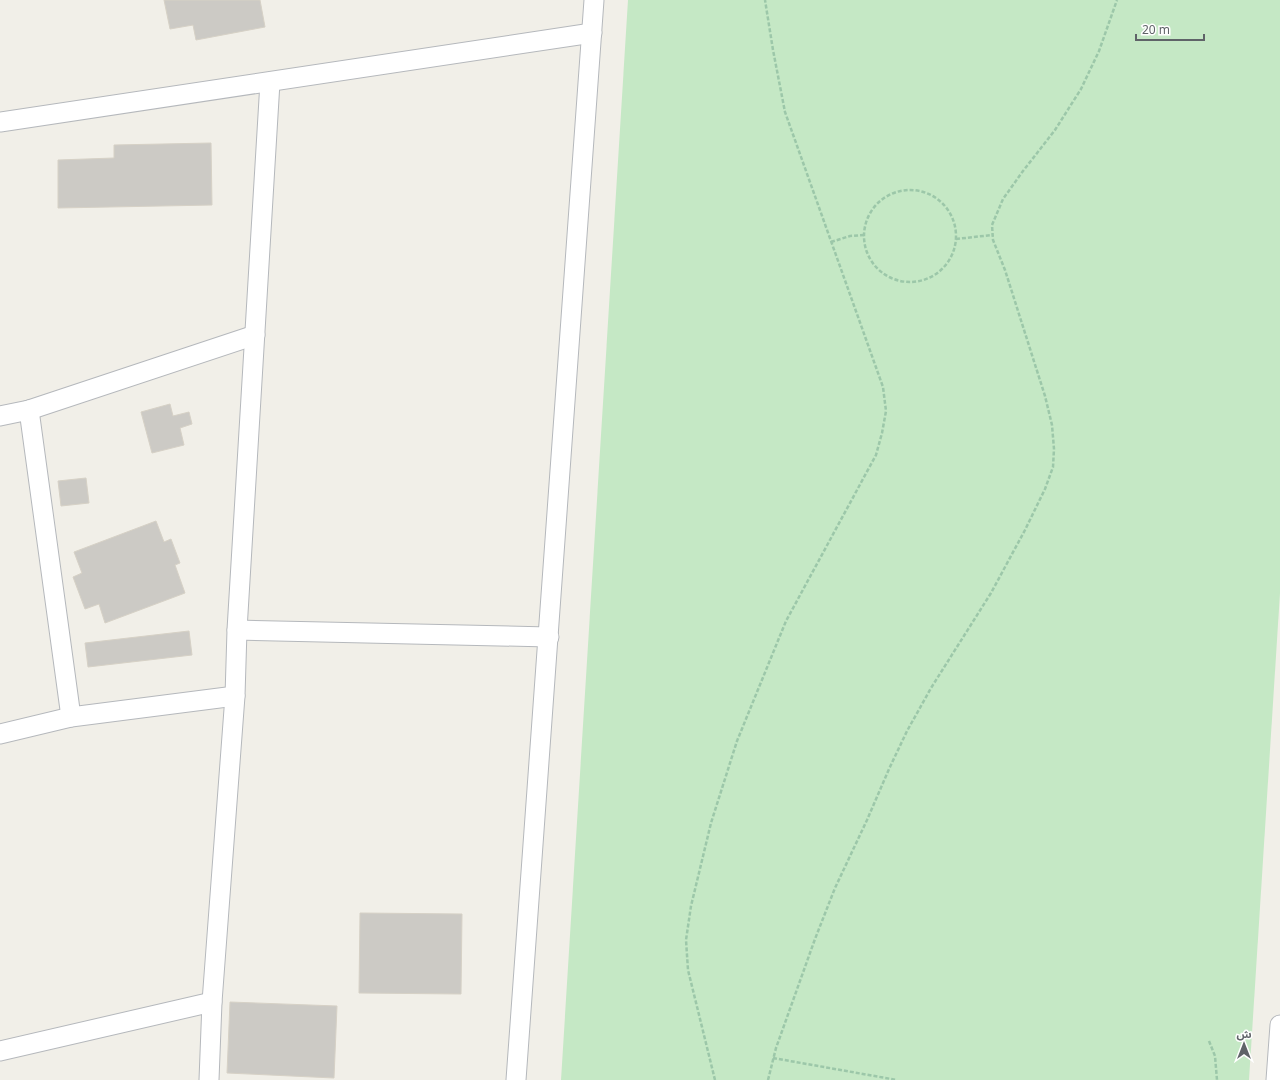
<svg xmlns="http://www.w3.org/2000/svg" width="1280" height="1080" viewBox="0 0 1280 1080" font-family="'Noto Sans','Noto Sans Arabic',sans-serif">
<style>
.green{fill:#c5e8c5}
.building{fill:#cccac5;stroke:#d6d1c6}
.lines{fill:none;stroke-linecap:round;stroke-linejoin:round}
.minor-casing{stroke:#b5b8bc;stroke-width:21}
.path{stroke:#9cc7a9;stroke-width:2.5;stroke-dasharray:4 2;stroke-linecap:butt}
.minor{stroke:#fff;stroke-width:19}
</style>
<rect width="100%" height="100%" fill="#f1efe8"/>
<!-- green -->
<polygon class="green" points="628,0 1280,0 1280,593 1249,1080 561,1080"/>
<!-- building -->
<g class="building">
<polygon points="164,0 260,0 265,27 196,40 193,25 170,29"/>
<polygon points="211,143 212,205 58,208 58,160 114,158 114,145"/>
<polygon points="170,404 173,416 189,412 192,424 180,428 184,445 152,453 141,412"/>
<polygon points="86,478 89,503 61,506 58,481"/>
<polygon points="156,521 164,542 171,539 180,563 175,565 185,593 105,623 99,604 85,609 73,577 82,573 74,552"/>
<polygon points="189,631 192,655 88,667 85,643"/>
<polygon points="360,913 462,914 461,994 359,993"/>
<polygon points="230,1002 337,1006 334,1078 227,1073"/>
</g>
<g class="lines">
<defs>
<g id="minor">
<polyline points="0,122 592,33"/>
<polyline points="29,410 71,717"/>
<polyline points="0,416 29,410 255,335"/>
<polyline points="237,630 549,637"/>
<polyline points="0,734 71,717 235,696"/>
<polyline points="0,1051 212,1002"/>
<polyline points="209,1080 212,1002 235,696 237,630 270,82"/>
<polyline points="516,1080 594,0"/>
<polyline points="1276,1080 1280,1025"/>
</g>
</defs>
<!-- minor casing -->
<use href="#minor" class="minor-casing"/>
<!-- path -->
<g class="path">
<circle cx="910" cy="236" r="46"/>
<polyline points="956,239 992,235"/>
<polyline points="831,242 850,236 864,235"/>
<polyline points="1209,1041 1215,1056 1217,1080"/>
<polyline points="773,1058 897,1080"/>
<polyline points="715,1080 688,970 686,940 691,906 711,823 737,741 786,621 876,455 882,433 886,411 883,387 785,112 773,50 765,0"/>
<polyline points="768,1080 776,1048 815,939 835,888 867,820 889,769 907,731 931,688 991,593 1025,530 1045,489 1053,467 1054,449 1052,425 1045,396 1005,270 993,240 992,225 1003,199 1023,171 1055,130 1081,89 1099,51 1117,0"/>
</g>
<!-- minor -->
<use href="#minor" class="minor"/>
</g>
<!-- north arrow -->
<g transform="translate(1244 1044)" stroke="#ffffff" stroke-width="3" paint-order="stroke">
<path d="M0-3L7 15L0 10L-7 15Z" fill="#5f6368"/>
<text y="-6" font-size="11" font-weight="bold" text-anchor="middle" fill="#5f6368">ش</text>
</g>
<!-- scale -->
<path d="M1136 34v6h68v-6" fill="none" stroke="#5f6368" stroke-width="2"/>
<text x="1142" y="34" font-size="12" fill="#5f6368" stroke="#ffffff" stroke-width="3" paint-order="stroke">20 m</text>
</svg>
